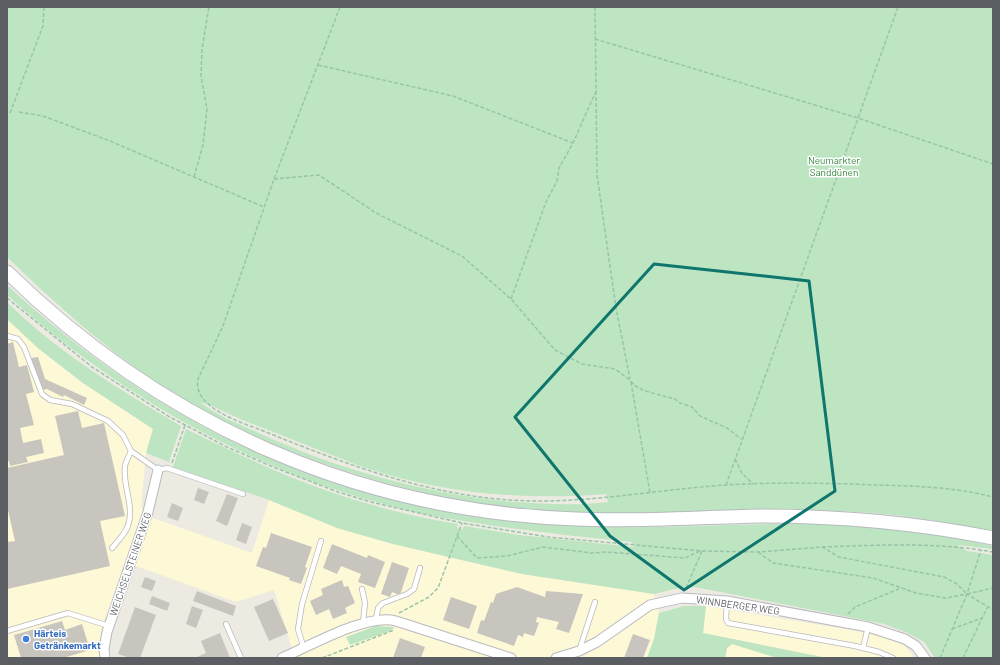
<svg xmlns="http://www.w3.org/2000/svg" width="1000" height="665" viewBox="0 0 1000 665" font-family="Barlow,sans-serif">
<style>
.commercial{fill:#fdf8d5}
.green{fill:#bde5c1;fill-rule:evenodd}
.building{fill:#c8c5be}
.lines{fill:none;stroke-linecap:round;stroke-linejoin:round}
.lane-casing{stroke:#b7b9be;stroke-width:6}
.street-casing{stroke:#b7b9be;stroke-width:11}
.secondary-casing{stroke:#b7bac0;stroke-width:15}
.path{stroke:#96c5a9;stroke-width:1.5;stroke-dasharray:4 2;stroke-linecap:butt}
.lane{stroke:#fff;stroke-width:4.5}
.street{stroke:#fff;stroke-width:9}
.secondary{stroke:#fff;stroke-width:13}
.marked{fill:none;stroke:#0f766e;stroke-width:3;stroke-linejoin:round}
.shop-dot{fill:#3f7fe0;stroke:#fff;stroke-width:1.5}
.labels{text-anchor:middle;dominant-baseline:central;stroke-width:3;stroke-linejoin:round;paint-order:stroke}
.park-label{font-size:10px;fill:#358640;stroke:#fff}
.street-label{font-size:10px;fill:#5a5d62;stroke:#fff}
.shop-label{font-size:10px;font-weight:bold;fill:#366cbe;stroke:#fff;text-anchor:start}
</style>
<rect width="100%" height="100%" fill="#edebe1"/>
<!-- commercial -->
<g class="commercial">
<polygon points="7,319 39,349 83,383 153,429 146,453 141,508 153,518 252,553 269,500 337,528 393,544 522,574 654,594 659,613 654,639 647,658 295,658 274,590 236,602 125,562 104,622 99,658 7,658"/>
<polygon points="706,606 876,634 904,645 915,658 827,658 703,633"/>
<polygon points="732,644 777,658 725,658 727,648"/>
</g>
<!-- green -->
<g class="green">
<path d="M7,7H993V531C953,524 913,516 872,513C771,505 670,516 569,512C471,508 376,485 285,449C246,433 206,415 171,392C111,354 58,306 7,257ZM200,402C215,406 230,415 245,421C281,435 316,449 352,463C433,493 521,501 606,494L608,502C577,506 545,504 514,502C426,494 339,470 259,433C239,424 217,416 200,402Z"/>
<path d="M7,285C180,445 378,525 614,527C681,528 748,523 815,524C875,525 935,533 993,546V549L957,545L967,551L993,555V658H935L924,642L908,633L884,624L695,587L674,589L654,594L522,574L393,544L337,528L269,500L173,467L186,429C245,458 305,486 369,504C398,513 428,519 458,524L457,528L462,530L464,526L519,535L634,547L632,542C564,535 497,528 430,515C273,483 126,402 7,295Z"/>
<path d="M7,302C57,352 120,390 181,426L169,462L146,453L153,429L83,383L39,349L10,322L7,319Z"/>
<polygon points="684,606 706,606 703,633 827,658 777,658 732,644 727,648 725,658 647,658 654,639 659,613"/>
<polygon points="376,626 395,627 390,631 350,645 346,637"/>
</g>
<!-- building -->
<g class="building">
<polygon points="13,342 19,367 27,365 34,392 26,394 34,425 20,428 23,443 41,439 44,453 26,457 28,462 10,466 9,461 7,461 7,344"/>
<polygon points="38,357 45,379 87,398 84,405 64,395 63,397 47,389 43,390 31,358"/>
<polygon points="78,411 82,428 104,423 125,516 100,521 110,566 7,589 7,542 15,541 7,506 7,468 64,455 55,416"/>
<polygon points="198,488 209,492 204,504 194,500"/>
<polygon points="227,494 238,498 227,526 216,521"/>
<polygon points="172,503 183,508 178,521 167,517"/>
<polygon points="242,523 252,527 246,544 236,540"/>
<polygon points="271,533 312,547 305,567 307,568 301,584 289,580 290,578 256,566 263,547 266,548"/>
<polygon points="332,544 367,558 368,555 385,562 375,588 358,582 361,574 341,566 337,574 323,568"/>
<polygon points="392,562 409,568 400,595 392,592 390,597 381,594"/>
<polygon points="145,577 156,581 152,591 141,587"/>
<polygon points="342,580 344,587 348,586 355,603 345,608 347,613 333,619 329,609 316,615 310,601 323,595 321,589"/>
<polygon points="517,587 545,597 546,591 583,594 569,633 556,629 559,622 537,617 536,622 539,623 534,636 524,633 523,637 518,635 514,646 477,633 481,620 484,621 491,602 493,603 496,594"/>
<polygon points="197,591 236,606 233,616 193,601"/>
<polygon points="152,596 170,603 167,611 149,604"/>
<polygon points="451,597 477,606 469,629 443,620"/>
<polygon points="273,599 288,633 269,641 254,607"/>
<polygon points="192,606 203,610 196,628 186,624"/>
<polygon points="135,607 156,615 140,658 130,658 118,654"/>
<polygon points="62,621 65,630 82,624 90,650 63,658 21,658 14,635"/>
<polygon points="220,633 230,658 195,658 206,653 201,641"/>
<polygon points="633,634 650,640 643,658 624,658"/>
<polygon points="400,638 425,647 421,658 393,658"/>
</g>
<g class="lines">
<defs>
<g id="lane">
<polyline points="7,336 18,339 24,347 42,394 50,400 72,404 108,421 123,435 131,451 158,470 167,468 243,494"/>
<path d="M112,548C117,542 124,535 127,528C136,508 122,486 125,466C126,461 129,456 131,451"/>
<polyline points="362,589 365,603 363,623"/>
<polyline points="727,601 726,619 728,623 855,646 879,652 893,658"/>
<polyline points="376,620 378,608 383,603 407,594 414,589 420,568"/>
<polyline points="226,624 241,658"/>
<polyline points="7,631 68,613 109,626"/>
<polyline points="863,648 868,627"/>
<polyline points="304,649 298,629 302,604 321,541"/>
<polyline points="579,651 595,602"/>
</g>
<g id="street">
<polyline points="105,658 104,649 107,632 148,512 158,470"/>
<path d="M282,658C310,646 367,613 396,621L511,658"/>
<polyline points="556,658 579,651 597,642 650,605 682,598 727,601 868,627 905,639 916,646 925,658"/>
</g>
<path id="secondary" d="M7,272C164,425 357,511 576,519C638,522 700,517 761,516C839,516 917,523 993,538"/>
</defs>
<!-- lane casing -->
<use href="#lane" class="lane-casing"/>
<!-- street casing -->
<use href="#street" class="street-casing"/>
<!-- secondary casing -->
<use href="#secondary" class="secondary-casing"/>
<!-- path -->
<g class="path">
<path d="M340,7L274,179L223,326L198,379C192,407 240,422 261,430C350,466 441,501 539,501C602,501 664,489 726,485C776,482 827,483 877,485C916,486 955,487 993,497"/>
<polyline points="595,39 858,118 993,164"/>
<polyline points="318,65 453,96 573,143"/>
<polyline points="596,91 597,175 616,308 630,379"/>
<polyline points="19,112 43,116 110,141 264,207"/>
<polyline points="10,113 43,26 44,7"/>
<polyline points="194,177 203,145 207,109 201,76 202,49 209,7"/>
<polyline points="274,179 319,175 376,213 462,256 511,299 555,350 582,364 615,369 630,380 635,386 645,391 675,399 680,403 692,407 700,416 727,428 741,439"/>
<polyline points="7,298 92,367 168,416 227,447 273,467 338,492 371,502 462,523 548,537 702,551 758,552 822,547 839,557 944,577 957,584 967,594 993,588"/>
<polyline points="511,299 546,202 557,181 559,168 573,143 596,91 595,7"/>
<polyline points="631,382 650,493"/>
<polyline points="735,459 742,473 753,484"/>
<polyline points="172,463 185,425"/>
<polyline points="726,485 898,7"/>
<polyline points="457,536 477,558 507,556 543,547 591,553 606,552 685,558 700,551"/>
<path d="M822,547C879,545 937,542 993,552"/>
<polyline points="758,552 773,563 873,578 916,593 946,598 967,594 993,610"/>
<polyline points="686,588 702,551"/>
<polyline points="399,613 429,597 438,588 462,523"/>
<polyline points="848,614 855,607 901,588"/>
<polyline points="952,629 982,618"/>
<polyline points="322,658 394,630"/>
<polyline points="940,658 967,594 981,550"/>
<polyline points="963,658 987,608"/>
</g>
<!-- lane -->
<use href="#lane" class="lane"/>
<!-- street -->
<use href="#street" class="street"/>
<!-- secondary -->
<use href="#secondary" class="secondary"/>
</g>
<!-- marked area -->
<path class="marked" d="M654,264L809,281L835,491L684,590L610,536L515,417Z"/>
<!-- markers -->
<circle class="shop-dot" cx="26" cy="639" r="4"/>
<g class="labels">
<!-- park labels -->
<g class="park-label">
<text x="834" y="160">Neumarkter<tspan x="834" dy="12">Sanddünen</tspan></text>
</g>
<!-- street labels -->
<g class="street-label">
<text transform="translate(130 564) rotate(-71)">WEICHSELSTEINER WEG</text>
<text transform="translate(738 605) rotate(8)">WINNBERGER WEG</text>
</g>
<!-- shop labels -->
<g class="shop-label">
<text x="34" y="633">Härteis<tspan x="34" dy="12">Getränkemarkt</tspan></text>
</g>
</g>
<!-- border -->
<rect width="1000" height="665" fill="none" stroke="#5a5d62" stroke-width="16"/>
</svg>
